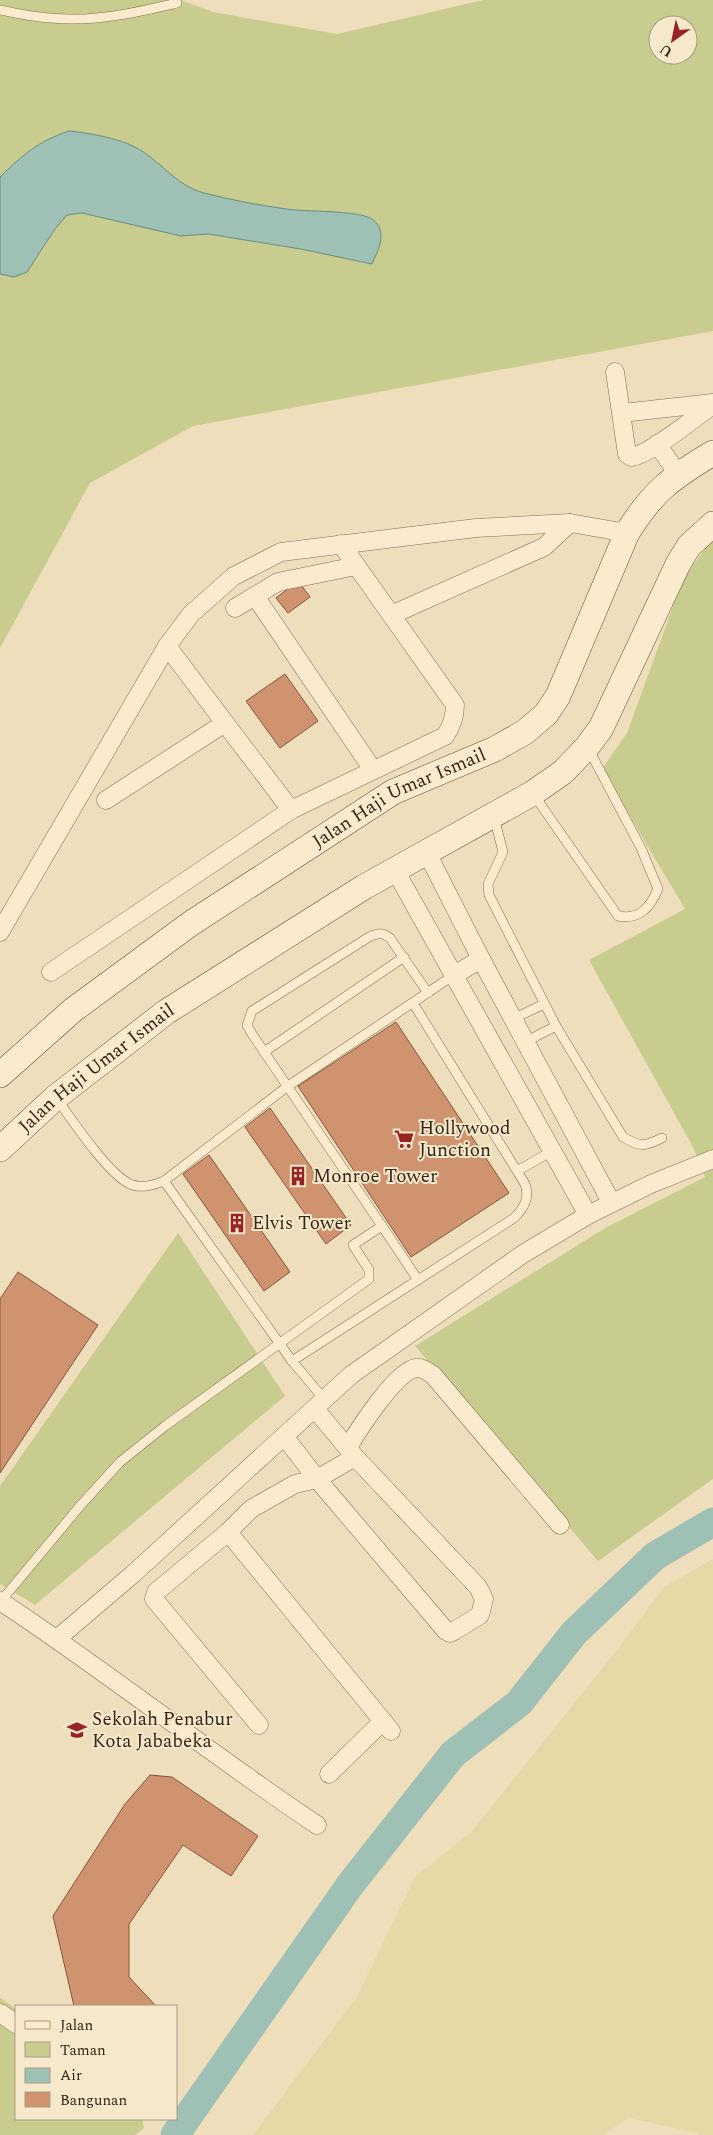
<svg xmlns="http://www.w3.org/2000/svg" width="713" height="2135" viewBox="0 0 713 2135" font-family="Spectral,serif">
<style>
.farmland{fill:#e5d9a8}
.green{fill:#c8cd8f;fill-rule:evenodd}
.water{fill:#9fc0b5;stroke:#678d82}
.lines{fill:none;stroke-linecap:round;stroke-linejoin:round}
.river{stroke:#9fc0b5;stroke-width:29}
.building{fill:#cf946f;stroke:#86563a}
.service-casing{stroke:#866e55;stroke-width:10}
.minor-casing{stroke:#866e55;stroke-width:19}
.secondary-casing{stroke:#684f38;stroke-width:26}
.service{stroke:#faebce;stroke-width:9}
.minor{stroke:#faebce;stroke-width:18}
.secondary{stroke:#faebce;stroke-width:25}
.labels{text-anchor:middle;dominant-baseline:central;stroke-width:4;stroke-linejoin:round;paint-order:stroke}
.street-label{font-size:19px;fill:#35261a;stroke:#f6e8cb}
.poi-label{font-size:19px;fill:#35261a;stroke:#f6e8cb;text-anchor:start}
</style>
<rect width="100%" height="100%" fill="#efdebb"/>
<!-- farmland -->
<polygon class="farmland" points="713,1559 713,2135 699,2135 698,2133 629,2118 603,2135 253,2135 356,1998 415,1877 472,1831 620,1646 664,1587"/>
<!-- green -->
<g class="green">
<path d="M0,0H181L213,12L337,34L483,0H713V331L193,426L90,483L0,648ZM658,25H688V55H658Z"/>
<polygon points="713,538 713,1479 598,1561 415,1346 607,1227 705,1177 693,1147 589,960 685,909 602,769 627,733 683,579"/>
<polygon points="178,1233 285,1396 35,1605 0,1584 0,1486"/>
<polygon points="0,1998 16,2009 16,2119 142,2119 144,2128 135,2135 0,2135"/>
</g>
<!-- water -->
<path class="water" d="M69,131C89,133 117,138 135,147C159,159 176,186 204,193C231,200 259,205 286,209C305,212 358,210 372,219C389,231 378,250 372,264L301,249L208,234L181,236L82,213L67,215L55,229L27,272L14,277L0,274V177C24,154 37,142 69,131Z"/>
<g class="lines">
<!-- river -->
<polyline class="river" points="175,2135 350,1885 453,1754 519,1703 574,1633 655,1556 713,1522"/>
</g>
<!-- building -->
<g class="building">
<polygon points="298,581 310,597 288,613 276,598"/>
<polygon points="285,674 318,721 280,748 246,701"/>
<polygon points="396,1022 509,1193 411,1257 298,1086"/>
<polygon points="270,1108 351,1225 326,1244 245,1127"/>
<polygon points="209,1155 290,1272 264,1291 183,1174"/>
<polygon points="18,1272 98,1325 0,1473 0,1299"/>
<polygon points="150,1775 172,1777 258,1836 231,1876 183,1845 129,1924 129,1977 156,2006 74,2006 53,1916 125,1804"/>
</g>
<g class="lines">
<defs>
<g id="service">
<path d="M0,10C23,15 46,19 69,19C105,20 142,11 177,3"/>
<path d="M534,795L618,916C639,920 650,908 658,889L641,848L588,748"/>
<path d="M494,817L503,852L488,884L489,895L556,1026L623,1137C640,1147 644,1147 662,1138"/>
<polyline points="513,1019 544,1004"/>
<polyline points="525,1042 556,1026"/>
<polyline points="264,1052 404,957"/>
<path d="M57,1099C72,1120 108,1174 130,1184C140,1189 155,1185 164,1181L288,1086L454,975"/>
<polyline points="517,1171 552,1151"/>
<polyline points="164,1181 292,1361 324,1399"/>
<polyline points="382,1226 418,1280"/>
<path d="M292,1361L514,1218C524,1208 530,1198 525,1184L413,1003"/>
<path d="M1,1601L80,1506L120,1462L165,1426L369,1279V1270L353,1245L382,1226L252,1034L247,1025L252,1011L369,937C378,933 382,932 390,938L428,993"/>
</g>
<g id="minor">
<path d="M615,372L627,454L631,457C650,455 695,417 713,405"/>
<polyline points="622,413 713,403"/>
<polyline points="657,444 678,474"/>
<polyline points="255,596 373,770"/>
<polyline points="235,608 278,582 356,566"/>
<polyline points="391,615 544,547 570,523"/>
<polyline points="167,646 225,723"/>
<polyline points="106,800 225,723 291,810"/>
<polyline points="427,853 481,959 611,1202"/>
<polyline points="395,870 588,1215"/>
<polyline points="0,932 167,646 191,614 234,576 281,552 476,528 570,523 627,533"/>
<path d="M51,972L291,810L445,736C452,726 455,717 455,705L341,544"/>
<polyline points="454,975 481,959"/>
<polyline points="284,1436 317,1479 446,1631 450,1633 454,1631 480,1615 484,1599 478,1587 355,1457 315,1409"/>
<path d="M348,1447C359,1429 396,1371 416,1368C422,1367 428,1372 433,1375L560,1525"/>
<polyline points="228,1532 391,1731"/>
<path d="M0,1601C108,1672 209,1753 317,1825"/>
<polyline points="58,1638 133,1574 351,1375 523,1254 588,1215 651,1184 713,1159"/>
<polyline points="259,1725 154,1599 156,1592 228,1532 251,1509 295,1484 317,1479 355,1457"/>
<polyline points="329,1774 383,1721"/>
<polyline points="0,2013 16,2024"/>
</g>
<g id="secondary">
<path id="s1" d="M0,1075L73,1010L190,924L393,792L495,749L525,732L546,714L558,696L627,533C653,491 671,478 713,453"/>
<path id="s2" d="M0,1149L56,1097L166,1012L364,887L533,793L563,772L587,747L601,728L678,564L689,546L713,524"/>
</g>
</defs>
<!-- service casing -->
<use href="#service" class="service-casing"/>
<!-- minor casing -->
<use href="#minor" class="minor-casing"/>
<!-- secondary casing -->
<use href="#secondary" class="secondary-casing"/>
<!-- service -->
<use href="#service" class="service"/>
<!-- minor -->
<use href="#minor" class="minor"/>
<!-- secondary -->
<use href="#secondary" class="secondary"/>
</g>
<!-- icons -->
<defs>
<symbol id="supermarket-bare" viewBox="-9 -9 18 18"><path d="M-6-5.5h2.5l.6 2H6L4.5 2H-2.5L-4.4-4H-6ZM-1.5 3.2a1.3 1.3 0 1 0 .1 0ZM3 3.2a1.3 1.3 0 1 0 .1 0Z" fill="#982327" stroke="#f6e8cb" stroke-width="2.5" paint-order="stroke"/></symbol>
<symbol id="building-bare" viewBox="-9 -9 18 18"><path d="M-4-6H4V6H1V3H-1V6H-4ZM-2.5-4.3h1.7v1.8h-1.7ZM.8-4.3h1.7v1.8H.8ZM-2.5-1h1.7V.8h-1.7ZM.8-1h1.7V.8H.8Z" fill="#982327" stroke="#f6e8cb" stroke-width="2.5" paint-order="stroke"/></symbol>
<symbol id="school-bare" viewBox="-9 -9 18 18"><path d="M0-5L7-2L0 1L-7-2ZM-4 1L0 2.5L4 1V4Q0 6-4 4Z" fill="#982327" stroke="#f6e8cb" stroke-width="2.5" paint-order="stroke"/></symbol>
</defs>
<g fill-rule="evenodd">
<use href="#supermarket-bare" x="390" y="1125" width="28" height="28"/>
<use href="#building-bare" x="284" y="1162" width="28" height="28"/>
<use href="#building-bare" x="223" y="1209" width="28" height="28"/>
<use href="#school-bare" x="63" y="1716" width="28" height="28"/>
</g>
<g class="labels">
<!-- street labels -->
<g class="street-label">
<text stroke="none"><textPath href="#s1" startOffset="488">Jalan Haji Umar Ismail</textPath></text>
<text stroke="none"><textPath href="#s2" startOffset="126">Jalan Haji Umar Ismail</textPath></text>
</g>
<!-- poi labels -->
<g class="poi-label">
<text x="419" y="1128">Hollywood<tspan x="419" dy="22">Junction</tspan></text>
<text x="313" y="1176">Monroe Tower</text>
<text x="252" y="1223">Elvis Tower</text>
<text x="92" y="1719">Sekolah Penabur<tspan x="92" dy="22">Kota Jababeka</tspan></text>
</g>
</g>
<!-- legend -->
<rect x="15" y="2005" width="162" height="115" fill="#f6e8cb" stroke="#a99a84"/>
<rect x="25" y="2021" width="25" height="8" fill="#faebce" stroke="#a99a84"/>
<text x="60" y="2030" font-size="15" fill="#35261a">Jalan</text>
<rect x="25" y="2042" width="25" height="15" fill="#c8cd8f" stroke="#a99a84"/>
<text x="60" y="2055" font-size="15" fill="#35261a">Taman</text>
<rect x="25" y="2068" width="25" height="15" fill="#9fc0b5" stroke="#a99a84"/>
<text x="60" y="2080" font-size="15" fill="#35261a">Air</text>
<rect x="25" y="2092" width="25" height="15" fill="#cf946f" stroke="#a99a84"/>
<text x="60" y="2105" font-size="15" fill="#35261a">Bangunan</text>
<!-- north arrow -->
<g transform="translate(673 40) rotate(213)"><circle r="24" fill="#f6e8cb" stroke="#a99a84"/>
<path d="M0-4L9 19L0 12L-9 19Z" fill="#982327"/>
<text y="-8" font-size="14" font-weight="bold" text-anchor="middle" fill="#35261a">U</text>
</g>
</svg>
